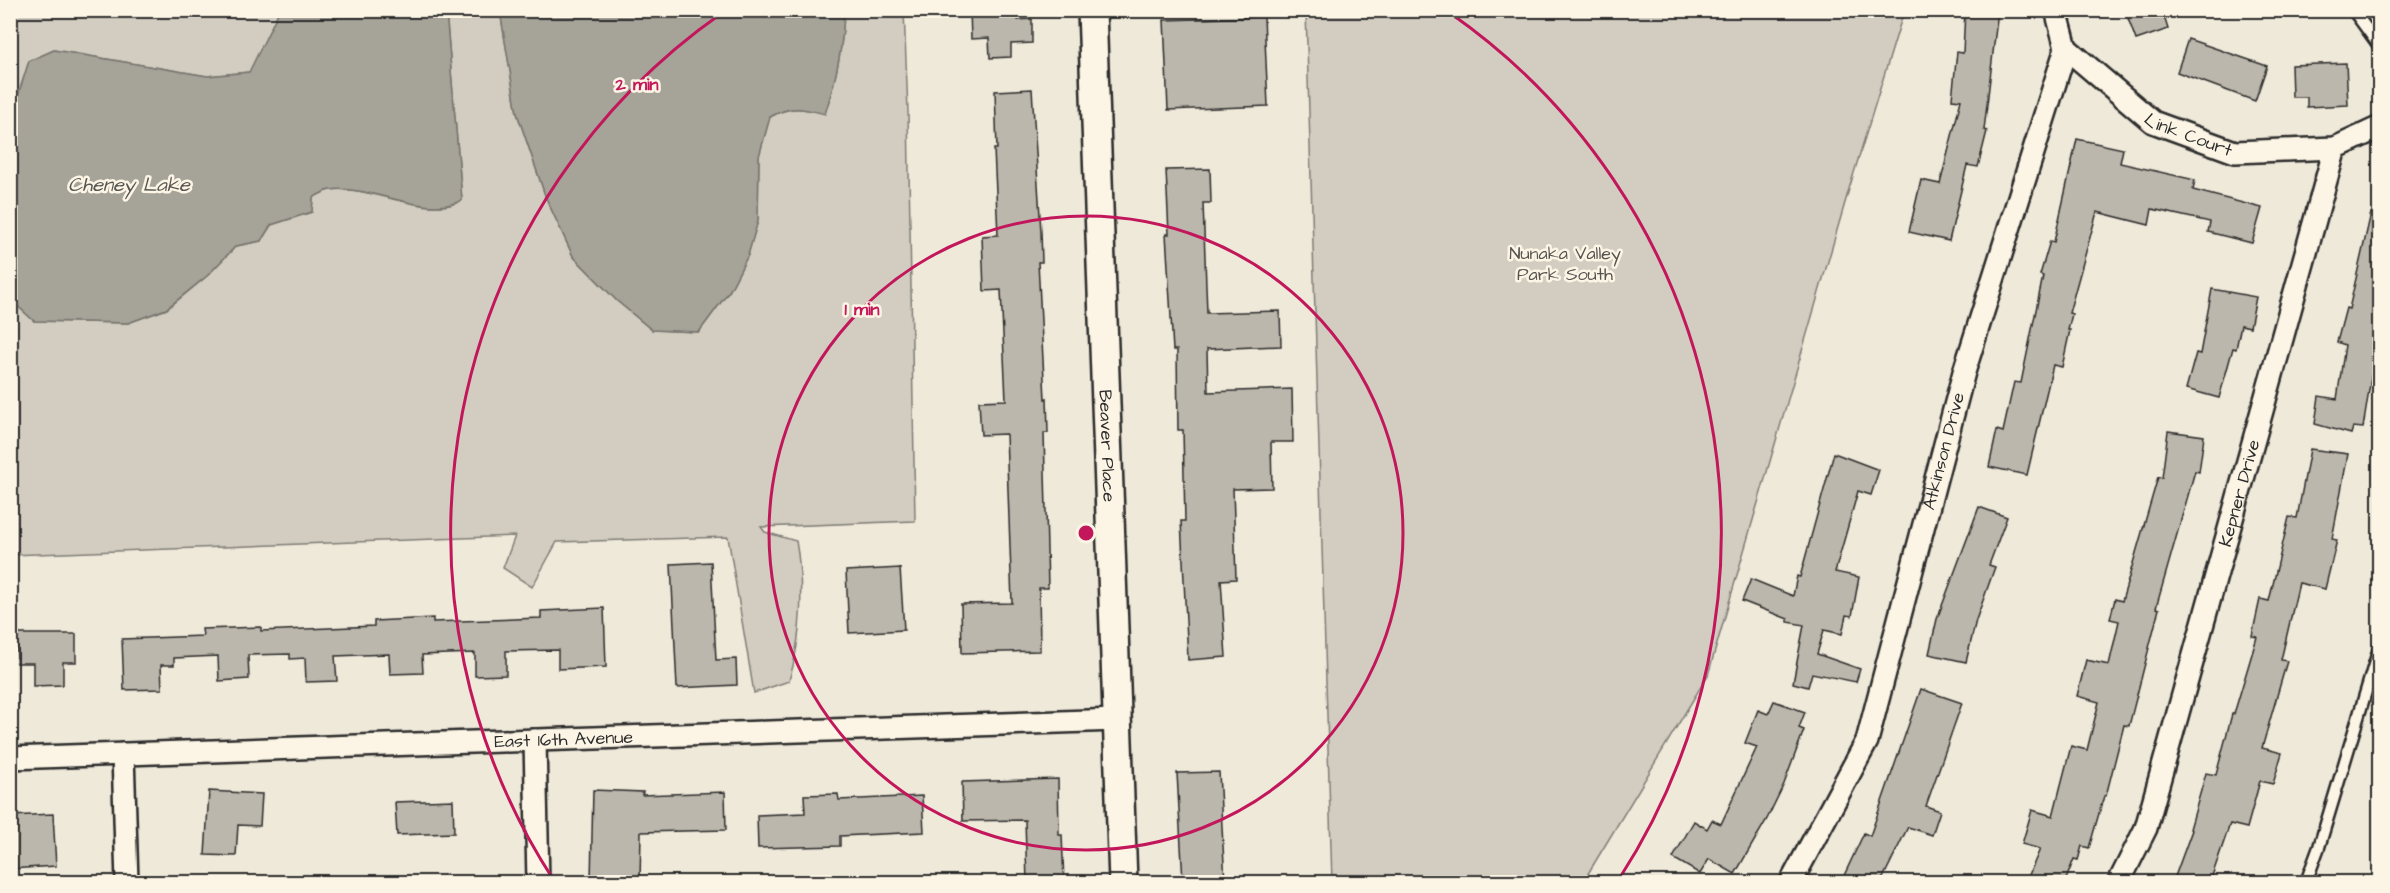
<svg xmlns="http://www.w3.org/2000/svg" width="2390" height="893" viewBox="0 0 2390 893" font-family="'Architects Daughter',sans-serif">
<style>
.green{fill:#d2cdc0;stroke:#7e7c76;stroke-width:1.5}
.water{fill:#a6a399;stroke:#75736d;stroke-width:1.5}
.building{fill:#bcb7ac;stroke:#2b2b2b;stroke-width:1.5}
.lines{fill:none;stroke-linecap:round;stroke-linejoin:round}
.service-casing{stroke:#2b2b2b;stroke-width:15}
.minor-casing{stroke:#2b2b2b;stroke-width:26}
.tertiary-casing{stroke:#2b2b2b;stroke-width:32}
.service{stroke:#fcf5e5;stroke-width:10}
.minor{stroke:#fcf5e5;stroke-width:21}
.tertiary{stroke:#fcf5e5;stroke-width:27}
.ring{fill:none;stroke:#c2185b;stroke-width:3}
.labels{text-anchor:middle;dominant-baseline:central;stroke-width:5;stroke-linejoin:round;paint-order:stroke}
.street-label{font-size:18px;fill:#2b2b2b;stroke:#fcf5e5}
.park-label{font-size:18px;fill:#555450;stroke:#fcf5e5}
.water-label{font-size:20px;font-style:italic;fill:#565552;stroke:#fcf5e5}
.centre{fill:#c2185b;stroke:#fcf5e5;stroke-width:3}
.ring-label{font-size:18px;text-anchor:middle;font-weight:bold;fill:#c2185b;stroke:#fcf5e5;stroke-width:5;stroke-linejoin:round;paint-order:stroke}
</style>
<rect width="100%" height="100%" fill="#efe9da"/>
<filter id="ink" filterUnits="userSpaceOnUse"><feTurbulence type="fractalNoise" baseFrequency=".0167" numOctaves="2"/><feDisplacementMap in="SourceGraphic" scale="12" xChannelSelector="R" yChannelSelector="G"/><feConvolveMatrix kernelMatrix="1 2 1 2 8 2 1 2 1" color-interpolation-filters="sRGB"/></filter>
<g filter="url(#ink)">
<!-- green -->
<g class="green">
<path d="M500,10L517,113L546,198L573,256L617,301L652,330L699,332L730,290L748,255L758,220L759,156L770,117C791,105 802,108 825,113C836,80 843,46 844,11H904L908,111L915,521L761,527L765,532L796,541C804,586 802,637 789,681L754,693L728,537L557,542L532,587L503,568L515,536L11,555L10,299L34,321L128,323L167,309L207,276L236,246L261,241L271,225L312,212L313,198C318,195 324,191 330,190C370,184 428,220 462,200L446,11Z"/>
<polygon points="11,11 277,11 278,13 250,72 207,76 54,50 29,61 14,108 11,142"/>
<polygon points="1306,11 1904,11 1849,189 1708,675 1583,882 1332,882"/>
</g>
<!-- water -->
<g class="water">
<path d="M277,11H446L462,200C428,220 371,184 330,190C324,191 318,195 313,198L312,212L271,225L261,241L236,246L207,276L166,309L128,323L34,321L10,299L11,142L14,108L29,61L54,50L207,76L249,72L278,13Z"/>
<path d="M500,11H844C843,46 836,80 825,114C802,108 791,105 770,117L759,156L758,221L748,255L730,290L699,332L652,330L617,301L573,256L546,198L517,113Z"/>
</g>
<!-- building -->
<g class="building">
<polygon points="970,10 1017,10 1018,20 1032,19 1032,43 1011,44 1011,57 990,58 989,38 971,39"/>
<polygon points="1965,10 1998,10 1984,130 1987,131 1978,167 1967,165 1949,241 1909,232 1921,180 1940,184 1961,100 1952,99 1957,52 1963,53"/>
<polygon points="2125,10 2162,10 2168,29 2136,40"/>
<polygon points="1264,17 1268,106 1168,110 1164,20"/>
<polygon points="2188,39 2267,66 2255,101 2177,72"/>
<polygon points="2346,63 2348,105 2307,107 2307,97 2292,97 2291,65"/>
<polygon points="1032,89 1041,232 1042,262 1038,262 1045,399 1047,398 1048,433 1044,433 1048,588 1039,588 1040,651 962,653 961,604 1012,603 1006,434 981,435 979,401 1006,400 1001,290 984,291 982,236 998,235 994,149 997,149 995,91"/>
<polygon points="2077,139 2123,149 2120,163 2195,180 2193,190 2262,208 2252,243 2208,232 2210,222 2152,209 2149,225 2097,212 2069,313 2072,314 2068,330 2070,330 2062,367 2053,365 2027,475 1989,467 1997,430 2003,432 2014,382 2021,383 2043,276 2040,275 2050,241 2054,242"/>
<polygon points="1210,169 1211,203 1203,203 1207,313 1280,311 1281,346 1207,349 1208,392 1292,389 1293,442 1271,442 1272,488 1233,489 1236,579 1221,580 1226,657 1188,660 1181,521 1185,521 1183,430 1178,430 1177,350 1173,350 1166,234 1169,234 1166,170"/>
<polygon points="2371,213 2379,214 2379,354 2375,353 2363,428 2353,427 2351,434 2315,424 2319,396 2337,399 2345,345 2337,342 2346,308 2349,309"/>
<polygon points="2212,289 2256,297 2250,327 2241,325 2236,349 2233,348 2219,398 2186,389 2196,353 2200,354"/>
<polygon points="2168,431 2204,436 2199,472 2195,471 2156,608 2159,609 2129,726 2124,725 2106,796 2104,796 2089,848 2082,846 2078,860 2074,859 2065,882 2026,882 2040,849 2022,844 2032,810 2053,816 2071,746 2087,750 2099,702 2077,696 2086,660 2109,665 2119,621 2110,619 2115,599 2122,601 2158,477 2162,478"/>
<polygon points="2310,449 2348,454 2332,539 2337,540 2325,589 2299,583 2281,660 2287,661 2262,748 2282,753 2273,784 2260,781 2247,828 2230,824 2210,882 2173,882 2192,830 2190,829 2206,773 2216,775 2232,714 2234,714 2257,637 2252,636 2260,599 2269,601 2289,517 2297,518"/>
<polygon points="1834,453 1879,470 1871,495 1858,491 1835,572 1859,577 1852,616 1846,615 1842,634 1824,630 1817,654 1860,669 1856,682 1812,673 1808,687 1793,683 1804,625 1788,622 1788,619 1742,601 1751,579 1793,596 1797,576 1800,577"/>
<polygon points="1979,507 2007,517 1989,565 1995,567 1976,620 1966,662 1929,654 1937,619"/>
<polygon points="711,562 716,660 736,659 737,685 677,688 671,564"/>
<polygon points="900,568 904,630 849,633 846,571"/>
<polygon points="604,608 606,667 558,669 558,650 506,651 506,675 475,676 475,653 422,655 423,673 390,674 389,654 335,656 337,681 306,682 305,658 290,659 290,654 248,655 249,679 219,681 218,656 174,658 174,665 161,665 162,689 124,690 122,639 203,636 202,629 261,627 261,631 374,626 374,621 433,618 433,622 541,618 541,611"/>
<polygon points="16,634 76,634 76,662 63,662 63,685 33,686 33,663 17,663"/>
<polygon points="1921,689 1962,703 1926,806 1940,811 1932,835 1908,827 1881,882 1841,882 1864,833 1870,836"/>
<polygon points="1774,701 1805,712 1799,728 1804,730 1784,784 1767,819 1735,874 1709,859 1700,874 1673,858 1694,821 1707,829 1712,820 1721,824 1757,747 1745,743 1758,710 1768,714"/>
<polygon points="1219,772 1225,882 1183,882 1177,773"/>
<polygon points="1058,779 1059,835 1062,835 1064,882 1027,882 1025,820 963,821 962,782"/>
<polygon points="593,790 643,792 642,795 725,792 726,830 641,832 640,882 591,881"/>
<polygon points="209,791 262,794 260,826 238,825 236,856 205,855"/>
<polygon points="838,794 839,800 922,796 924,832 840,836 840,846 758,848 757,815 805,813 804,795"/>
<polygon points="453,800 454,833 397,835 395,802"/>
<polygon points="53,814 56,866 10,869 10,816"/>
</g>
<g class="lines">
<defs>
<g id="service">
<polyline points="2353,10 2380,47"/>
<polyline points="2306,882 2319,847 2380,645"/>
</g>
<g id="minor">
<path id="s1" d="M2066,48L2153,122L2235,152L2335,148L2380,127"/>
<polyline points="535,740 538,882"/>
<polyline points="123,754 127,882"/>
<path id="s2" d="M10,758L1117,720"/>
<path id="s3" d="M1791,882L1867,741L1964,372L2066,48L2056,10"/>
<path id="s4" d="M2119,882L2146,828L2335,148"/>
</g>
<g id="tertiary">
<path id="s5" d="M1092,10L1123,882"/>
</g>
</defs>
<!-- service casing -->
<use href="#service" class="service-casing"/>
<!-- minor casing -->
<use href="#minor" class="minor-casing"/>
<!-- tertiary casing -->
<use href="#tertiary" class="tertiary-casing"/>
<!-- service -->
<use href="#service" class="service"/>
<!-- minor -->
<use href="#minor" class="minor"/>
<!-- tertiary -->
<use href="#tertiary" class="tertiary"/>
</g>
</g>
<!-- distance rings -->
<g class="ring">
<circle cx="1086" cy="533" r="317"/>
<path d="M553 879A635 635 0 0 1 722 13M1450 13A635 635 0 0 1 1619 879"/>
</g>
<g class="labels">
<!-- street labels -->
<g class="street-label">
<text stroke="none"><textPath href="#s1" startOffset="152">Link Court</textPath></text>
<text stroke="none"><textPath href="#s5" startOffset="436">Beaver Place</textPath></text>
<text stroke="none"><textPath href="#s3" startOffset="460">Atkinson Drive</textPath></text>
<text stroke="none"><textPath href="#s4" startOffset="408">Kepner Drive</textPath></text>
<text stroke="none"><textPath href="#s2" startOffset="554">East 16th Avenue</textPath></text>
</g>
<!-- park labels -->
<g class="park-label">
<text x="1565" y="253">Nunaka Valley<tspan x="1565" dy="21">Park South</tspan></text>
</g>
<!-- water labels -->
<g class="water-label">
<text x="129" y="185">Cheney Lake</text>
</g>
</g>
<circle cx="1086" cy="533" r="9" class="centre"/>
<g class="ring-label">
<text x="637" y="90">2 min</text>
<text x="862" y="315">1 min</text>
</g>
<!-- margin -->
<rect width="2390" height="893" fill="none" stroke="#fcf5e5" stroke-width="36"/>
<rect x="18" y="18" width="2354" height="857" fill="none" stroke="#2b2b2b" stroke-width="2" filter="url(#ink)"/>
</svg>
